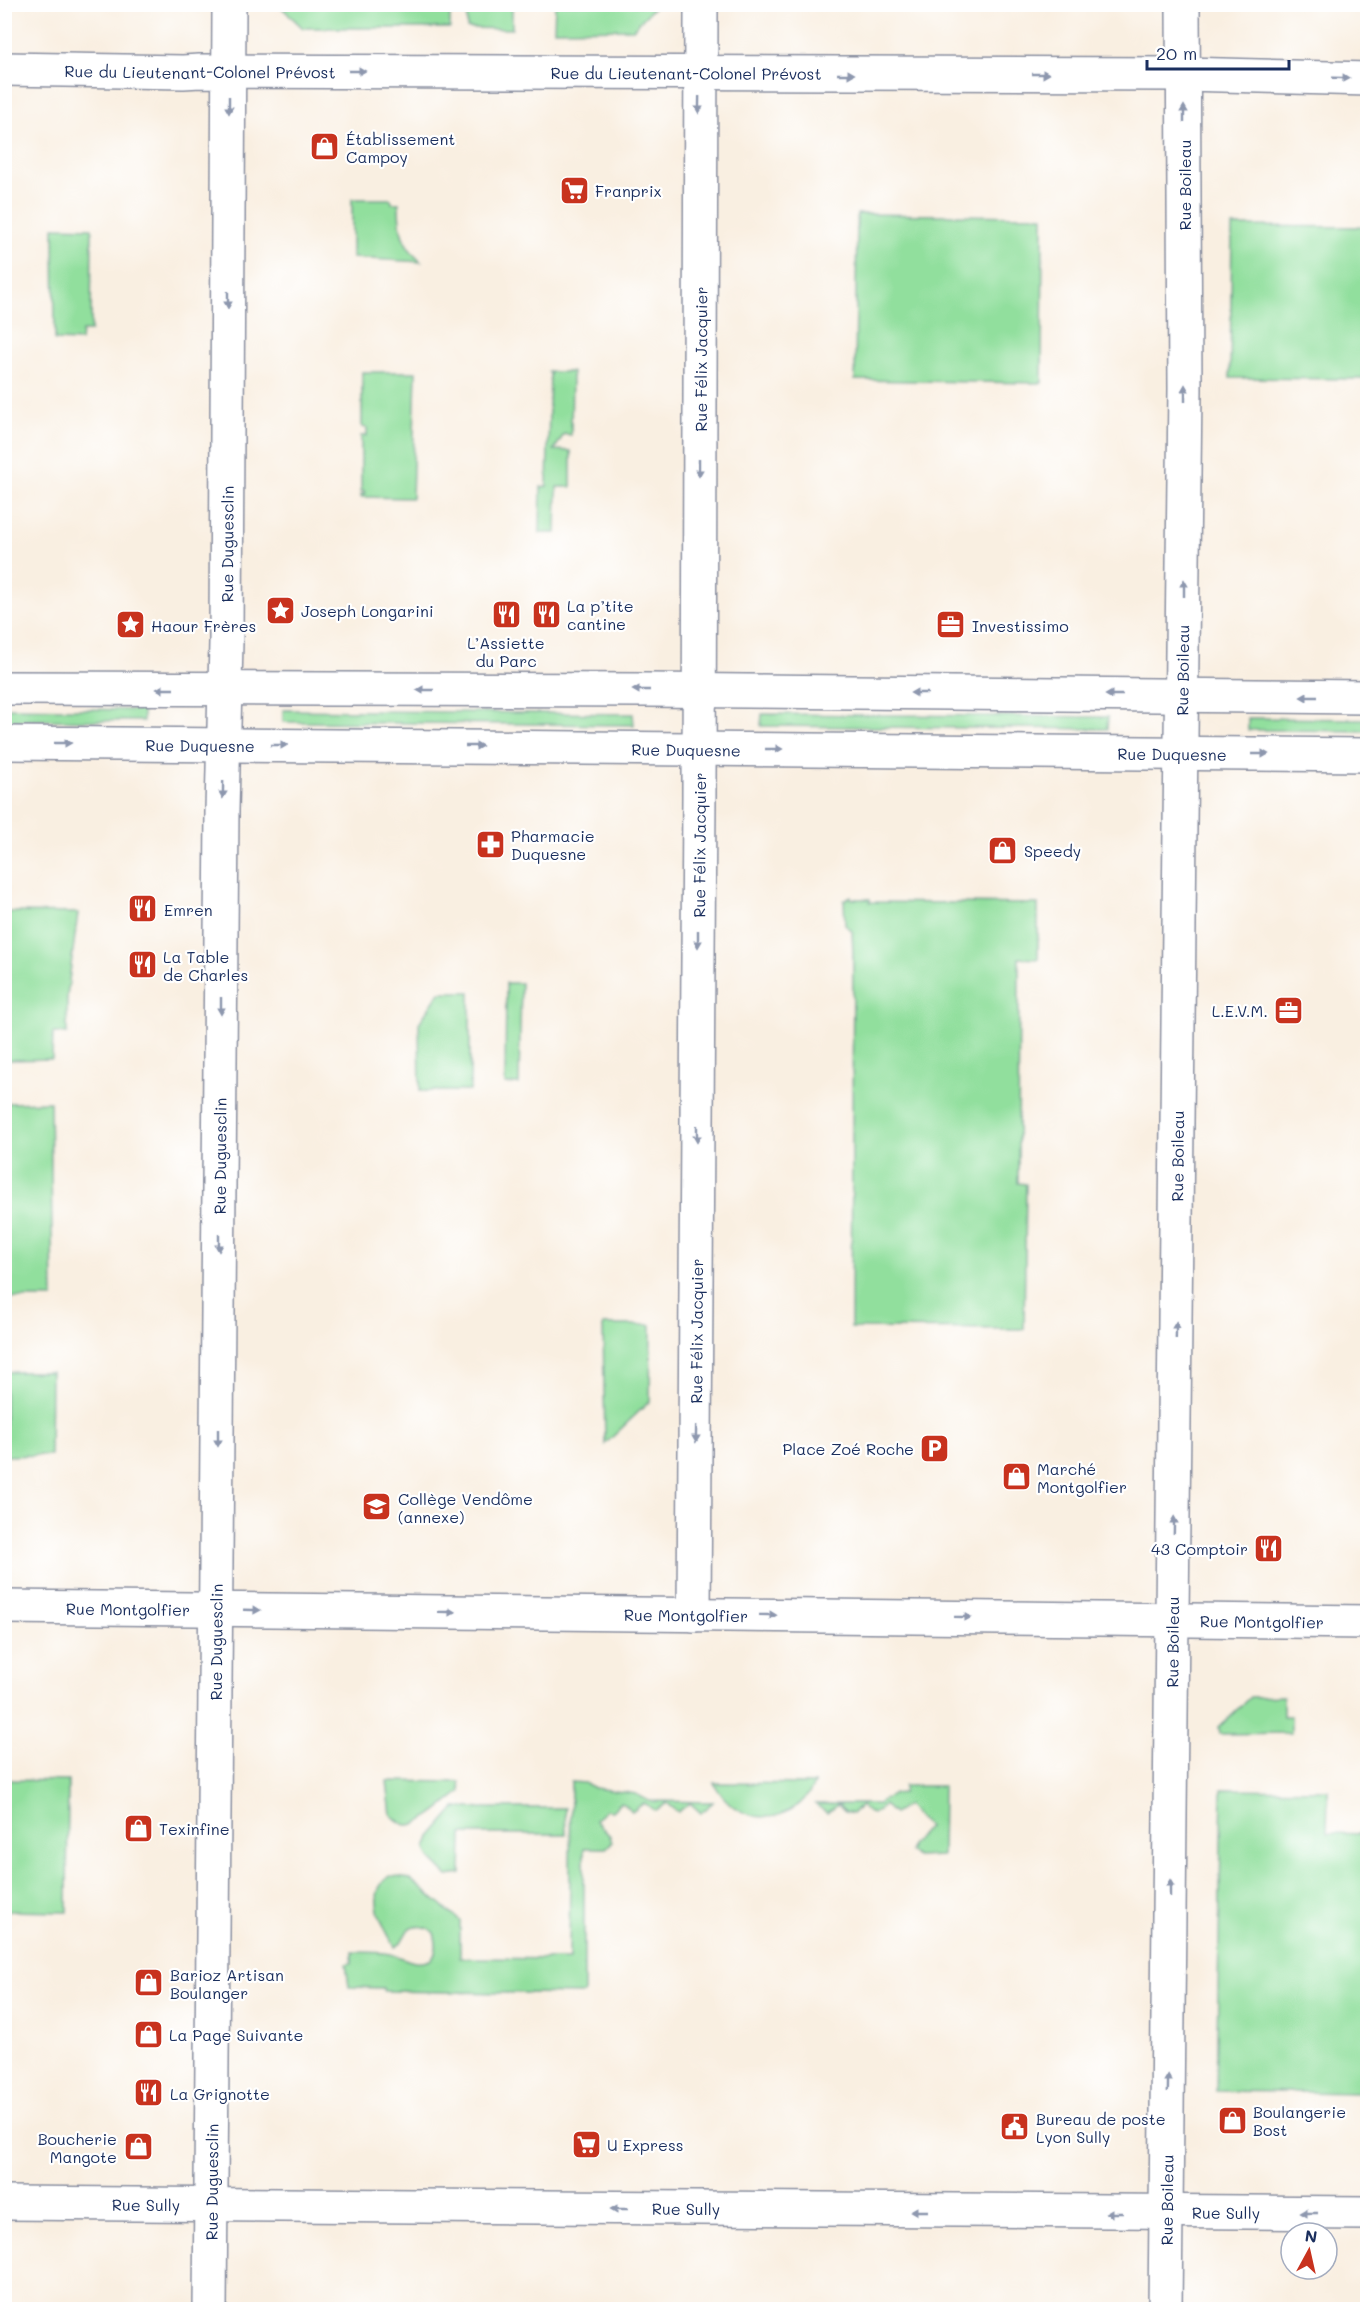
<svg xmlns="http://www.w3.org/2000/svg" width="1372" height="2314" viewBox="0 0 1372 2314" font-family="Mali,sans-serif">
<style>
.green{fill:#91df9d;stroke:#56877e;stroke-width:1.5}
.lines{fill:none;stroke-linecap:round;stroke-linejoin:round}
.minor-casing{stroke:#8a8fa0;stroke-width:36}
.primary-casing{stroke:#8a8fa0;stroke-width:36}
.minor{stroke:#fff;stroke-width:33}
.primary{stroke:#fff;stroke-width:33}
.oneway{fill:#8d97ae}
.labels{text-anchor:middle;dominant-baseline:central;stroke-width:4.5;stroke-linejoin:round;paint-order:stroke}
.street-label{font-size:16px;fill:#1b2f5e;stroke:#fff}
.poi-label{font-size:16px;fill:#1b2f5e;stroke:#fff;text-anchor:start}
</style>
<rect width="100%" height="100%" fill="#fff"/>
<filter id="ink" filterUnits="userSpaceOnUse"><feTurbulence type="fractalNoise" baseFrequency=".0167" numOctaves="2"/><feDisplacementMap in="SourceGraphic" scale="12" xChannelSelector="R" yChannelSelector="G"/><feConvolveMatrix kernelMatrix="1 2 1 2 8 2 1 2 1" color-interpolation-filters="sRGB"/></filter>
<filter id="wash" filterUnits="userSpaceOnUse"><feTurbulence type="fractalNoise" baseFrequency=".008" numOctaves="4" result="noise"/><feDisplacementMap in="SourceGraphic" scale="24" xChannelSelector="R" yChannelSelector="G"/><feGaussianBlur stdDeviation="1.35" result="paint"/><feColorMatrix in="noise" values="0 0 0 0 0 0 0 0 0 0 0 0 0 0 0 0 0 1.4 0 .05"/><feComposite in="paint" operator="in"/></filter>
<g filter="url(#wash)">
<rect width="100%" height="100%" fill="#f9efe1"/>
<!-- green -->
<g class="green">
<polygon points="380,5 450,5 450,28 303,28 279,5 380,7"/>
<polygon points="467,5 512,5 512,29 467,28"/>
<polygon points="555,5 555,4 656,5 633,29 554,30"/>
<path d="M352,199H391L392,203H399C399,230 401,243 421,262L352,258Z"/>
<polygon points="857,214 1043,216 1042,383 855,380"/>
<polygon points="1232,226 1367,227 1367,379 1230,378"/>
<polygon points="54,227 92,228 91,331 82,331 81,341 55,340"/>
<polygon points="362,372 416,372 412,498 361,497 361,494 365,494 364,491 361,491 361,436 367,436 367,428 362,427"/>
<polygon points="547,372 572,372 571,435 564,434 554,450 571,451 571,487 557,487 556,533 540,533 541,487 547,486 550,372"/>
<polygon points="5,708 143,710 143,721 5,720"/>
<polygon points="283,710 633,714 634,725 283,722"/>
<polygon points="762,714 1108,717 1107,729 761,726"/>
<polygon points="1248,718 1367,719 1367,731 1248,730"/>
<polygon points="851,896 852,899 870,899 870,902 1038,904 1038,959 1019,958 1018,1183 1026,1184 1024,1329 851,1328 853,954 852,931 845,925 844,900"/>
<polygon points="5,912 78,913 67,996 67,1033 53,1033 52,1059 5,1060"/>
<polygon points="506,983 521,983 519,1084 505,1084"/>
<polygon points="440,992 470,992 470,1091 420,1091 419,1023"/>
<polygon points="50,1102 53,1298 5,1298 5,1103"/>
<polygon points="603,1325 651,1325 650,1401 605,1444"/>
<polygon points="5,1372 51,1372 50,1455 5,1456"/>
<polygon points="1283,1696 1283,1716 1291,1716 1291,1733 1220,1734 1219,1727 1250,1697"/>
<polygon points="5,1780 68,1781 67,1912 5,1911"/>
<path d="M387,1781L460,1782L461,1792C449,1801 421,1827 407,1825C400,1824 396,1819 391,1815Z"/>
<path d="M571,1782L585,1783L595,1788L636,1794L649,1801L713,1802L701,1813L690,1803L678,1812L667,1803L656,1811L644,1803L632,1812L621,1802L612,1811L606,1810L595,1820L610,1836L612,1843L606,1848H584V1994L384,1991L383,1988L349,1987L346,1964L352,1963V1952C365,1953 384,1951 394,1955C408,1959 415,1966 430,1960C438,1952 437,1944 434,1933C428,1926 417,1924 408,1930L400,1944L395,1947C383,1927 364,1895 389,1876L410,1879L460,1921V1958L569,1959Z"/>
<path d="M714,1783L815,1784C810,1792 805,1801 797,1806C766,1828 731,1815 714,1783Z"/>
<polygon points="904,1786 943,1786 942,1856 917,1857 910,1852 911,1845 928,1827 907,1805 894,1814 884,1805 873,1814 869,1813 861,1806 852,1814 845,1812 838,1805 827,1813 815,1804 878,1804 892,1794 903,1793"/>
<polygon points="1222,1789 1328,1790 1327,1833 1367,1834 1367,2093 1216,2091"/>
<polygon points="455,1808 565,1808 566,1834 462,1834 461,1874 448,1876 430,1858 426,1849 430,1837"/>
</g>
</g>
<g filter="url(#ink)">
<g class="lines">
<defs>
<g id="minor">
<path id="s1" d="M4,69L183,72L200,71L1184,74L1368,79"/>
<path id="s2" d="M4,1607L1368,1622"/>
<path id="s3" d="M694,1615L699,795L701,4"/>
<path id="s4" d="M4,2203L1368,2213"/>
<path id="s5" d="M210,2310L222,811L226,642L229,4"/>
<path id="s6" d="M1165,2310L1180,826L1185,389L1183,4"/>
</g>
<g id="primary">
<polyline points="4,688 647,690 1368,697"/>
<path id="s7" d="M4,743L1368,755"/>
</g>
</defs>
<!-- minor casing -->
<use href="#minor" class="minor-casing"/>
<!-- primary casing -->
<use href="#primary" class="primary-casing"/>
<!-- minor -->
<use href="#minor" class="minor"/>
<!-- primary -->
<use href="#primary" class="primary"/>
</g>
<!-- one-way arrows -->
<defs><path id="oneway-solid" d="M-6-.8H1V-3.2L6.5 0L1 3.2V.8H-6Z" transform="scale(1.5)"/></defs>
<g class="oneway">
<use href="#oneway-solid" transform="translate(357 71)"/>
<use href="#oneway-solid" transform="translate(846 74)"/>
<use href="#oneway-solid" transform="translate(1041 74)"/>
<use href="#oneway-solid" transform="translate(1341 78) rotate(2)"/>
<use href="#oneway-solid" transform="translate(229 105) rotate(90)"/>
<use href="#oneway-solid" transform="translate(699 105) rotate(91)"/>
<use href="#oneway-solid" transform="translate(1184 114) rotate(-90)"/>
<use href="#oneway-solid" transform="translate(228 300) rotate(90)"/>
<use href="#oneway-solid" transform="translate(1185 393) rotate(-90)"/>
<use href="#oneway-solid" transform="translate(699 468) rotate(90)"/>
<use href="#oneway-solid" transform="translate(1184 588) rotate(-90)"/>
<use href="#oneway-solid" transform="translate(165 689) rotate(-180)"/>
<use href="#oneway-solid" transform="translate(425 690) rotate(-180)"/>
<use href="#oneway-solid" transform="translate(641 690) rotate(-180)"/>
<use href="#oneway-solid" transform="translate(919 693) rotate(-180)"/>
<use href="#oneway-solid" transform="translate(1114 695) rotate(-180)"/>
<use href="#oneway-solid" transform="translate(1309 697) rotate(-180)"/>
<use href="#oneway-solid" transform="translate(63 743)"/>
<use href="#oneway-solid" transform="translate(279 745)"/>
<use href="#oneway-solid" transform="translate(474 746)"/>
<use href="#oneway-solid" transform="translate(774 749)"/>
<use href="#oneway-solid" transform="translate(1260 754)"/>
<use href="#oneway-solid" transform="translate(223 790) rotate(91)"/>
<use href="#oneway-solid" transform="translate(698 939) rotate(90)"/>
<use href="#oneway-solid" transform="translate(221 1006) rotate(90)"/>
<use href="#oneway-solid" transform="translate(697 1134) rotate(90)"/>
<use href="#oneway-solid" transform="translate(219 1243) rotate(90)"/>
<use href="#oneway-solid" transform="translate(1176 1330) rotate(-89)"/>
<use href="#oneway-solid" transform="translate(696 1434) rotate(91)"/>
<use href="#oneway-solid" transform="translate(218 1438) rotate(90)"/>
<use href="#oneway-solid" transform="translate(1174 1525) rotate(-89)"/>
<use href="#oneway-solid" transform="translate(252 1610) rotate(2)"/>
<use href="#oneway-solid" transform="translate(447 1612) rotate(1)"/>
<use href="#oneway-solid" transform="translate(768 1615) rotate(1)"/>
<use href="#oneway-solid" transform="translate(963 1617) rotate(1)"/>
<use href="#oneway-solid" transform="translate(1170 1888) rotate(-90)"/>
<use href="#oneway-solid" transform="translate(1168 2083) rotate(-89)"/>
<use href="#oneway-solid" transform="translate(619 2209) rotate(-180)"/>
<use href="#oneway-solid" transform="translate(919 2211) rotate(-180)"/>
<use href="#oneway-solid" transform="translate(1114 2213) rotate(-180)"/>
<use href="#oneway-solid" transform="translate(1309 2213) rotate(-180)"/>
</g>
</g>
<!-- icons -->
<defs>
<symbol id="shop-square" viewBox="-11 -11 22 22"><rect x="-9" y="-9" width="18" height="18" rx="4" fill="#c8321e" stroke="#fff"/><path d="M-5-2.5h2.3a2.7 3.5 0 0 1 5.4 0H5L5.5 6h-11ZM-1.5-2.5h3a1.5 2.3 0 0 0-3 0Z" fill="#fff"/></symbol>
<symbol id="supermarket-square" viewBox="-11 -11 22 22"><rect x="-9" y="-9" width="18" height="18" rx="4" fill="#c8321e" stroke="#fff"/><path d="M-6-5.5h2.5l.6 2H6L4.5 2H-2.5L-4.4-4H-6ZM-1.5 3.2a1.3 1.3 0 1 0 .1 0ZM3 3.2a1.3 1.3 0 1 0 .1 0Z" fill="#fff"/></symbol>
<symbol id="sight-square" viewBox="-11 -11 22 22"><rect x="-9" y="-9" width="18" height="18" rx="4" fill="#c8321e" stroke="#fff"/><path d="M0-6L1.8-2.2L6-1.7L2.9 1.2L3.7 5.4L0 3.3L-3.7 5.4L-2.9 1.2L-6-1.7L-1.8-2.2Z" fill="#fff"/></symbol>
<symbol id="restaurant-square" viewBox="-11 -11 22 22"><rect x="-9" y="-9" width="18" height="18" rx="4" fill="#c8321e" stroke="#fff"/><path d="M-5-6h1v4h1v-4h1v4h1v-4h1v5L-1.5 .5V6h-2V.5L-5-1ZM5-6V6H3V1.5H1.5Q1.5-4 5-6Z" fill="#fff"/></symbol>
<symbol id="office-square" viewBox="-11 -11 22 22"><rect x="-9" y="-9" width="18" height="18" rx="4" fill="#c8321e" stroke="#fff"/><path d="M-6-3h4V-5.5h4V-3h4V5H-6ZM-1-4.5V-3h2v-1.5ZM-6 0V1H6V0Z" fill="#fff"/></symbol>
<symbol id="pharmacy-square" viewBox="-11 -11 22 22"><rect x="-9" y="-9" width="18" height="18" rx="4" fill="#c8321e" stroke="#fff"/><path d="M-2-6h4v4h4v4h-4v4h-4v-4h-4v-4h4Z" fill="#fff"/></symbol>
<symbol id="parking-square" viewBox="-11 -11 22 22"><rect x="-9" y="-9" width="18" height="18" rx="4" fill="#c8321e" stroke="#fff"/><path d="M-3.5-5.5H1a3.5 3.5 0 0 1 0 7H-1V5.5H-3.5ZM-1-3.4V-.6H.8a1.4 1.4 0 0 0 0-2.8Z" fill="#fff"/></symbol>
<symbol id="school-square" viewBox="-11 -11 22 22"><rect x="-9" y="-9" width="18" height="18" rx="4" fill="#c8321e" stroke="#fff"/><path d="M0-5L7-2L0 1L-7-2ZM-4 1L0 2.5L4 1V4Q0 6-4 4Z" fill="#fff"/></symbol>
<symbol id="civic-square" viewBox="-11 -11 22 22"><rect x="-9" y="-9" width="18" height="18" rx="4" fill="#c8321e" stroke="#fff"/><path d="M-.6-6.5H3V-4.5H.6V-3L4-1V1h2V6H-6V1h2V-1L-.6-3ZM-1.2 2.5V6h2.4V2.5Z" fill="#fff"/></symbol>
</defs>
<g fill-rule="evenodd">
<use href="#shop-square" x="308" y="130" width="33" height="33"/>
<use href="#supermarket-square" x="558" y="174" width="33" height="33"/>
<use href="#sight-square" x="264" y="594" width="33" height="33"/>
<use href="#restaurant-square" x="490" y="598" width="33" height="33"/>
<use href="#restaurant-square" x="530" y="598" width="33" height="33"/>
<use href="#sight-square" x="114" y="608" width="33" height="33"/>
<use href="#office-square" x="934" y="608" width="33" height="33"/>
<use href="#pharmacy-square" x="474" y="828" width="33" height="33"/>
<use href="#shop-square" x="986" y="834" width="33" height="33"/>
<use href="#restaurant-square" x="126" y="892" width="33" height="33"/>
<use href="#restaurant-square" x="126" y="948" width="33" height="33"/>
<use href="#office-square" x="1272" y="994" width="33" height="33"/>
<use href="#parking-square" x="918" y="1432" width="33" height="33"/>
<use href="#shop-square" x="1000" y="1460" width="33" height="33"/>
<use href="#school-square" x="360" y="1490" width="33" height="33"/>
<use href="#restaurant-square" x="1252" y="1532" width="33" height="33"/>
<use href="#shop-square" x="122" y="1812" width="33" height="33"/>
<use href="#shop-square" x="132" y="1966" width="33" height="33"/>
<use href="#shop-square" x="132" y="2018" width="33" height="33"/>
<use href="#restaurant-square" x="132" y="2076" width="33" height="33"/>
<use href="#shop-square" x="1216" y="2104" width="33" height="33"/>
<use href="#civic-square" x="998" y="2110" width="33" height="33"/>
<use href="#supermarket-square" x="570" y="2128" width="33" height="33"/>
<use href="#shop-square" x="122" y="2130" width="33" height="33"/>
</g>
<g class="labels">
<!-- street labels -->
<g class="street-label">
<text stroke="none"><textPath href="#s1" startOffset="196">Rue du Lieutenant-Colonel Prévost</textPath></text>
<text stroke="none"><textPath href="#s1" startOffset="682">Rue du Lieutenant-Colonel Prévost</textPath></text>
<text transform="translate(1184 185) rotate(-90)">Rue Boileau</text>
<text stroke="none"><textPath href="#s3" startOffset="1256">Rue Félix Jacquier</textPath></text>
<text stroke="none"><textPath href="#s5" startOffset="1766">Rue Duguesclin</textPath></text>
<text stroke="none"><textPath href="#s6" startOffset="1640">Rue Boileau</textPath></text>
<text stroke="none"><textPath href="#s7" startOffset="196">Rue Duquesne</textPath></text>
<text stroke="none"><textPath href="#s7" startOffset="682">Rue Duquesne</textPath></text>
<text stroke="none"><textPath href="#s7" startOffset="1168">Rue Duquesne</textPath></text>
<text stroke="none"><textPath href="#s3" startOffset="770">Rue Félix Jacquier</textPath></text>
<text stroke="none"><textPath href="#s5" startOffset="1154">Rue Duguesclin</textPath></text>
<text stroke="none"><textPath href="#s6" startOffset="1154">Rue Boileau</textPath></text>
<text stroke="none"><textPath href="#s3" startOffset="284">Rue Félix Jacquier</textPath></text>
<text stroke="none"><textPath href="#s2" startOffset="124">Rue Montgolfier</textPath></text>
<text stroke="none"><textPath href="#s2" startOffset="682">Rue Montgolfier</textPath></text>
<text stroke="none"><textPath href="#s2" startOffset="1258">Rue Montgolfier</textPath></text>
<text stroke="none"><textPath href="#s5" startOffset="668">Rue Duguesclin</textPath></text>
<text stroke="none"><textPath href="#s6" startOffset="668">Rue Boileau</textPath></text>
<text stroke="none"><textPath href="#s5" startOffset="128">Rue Duguesclin</textPath></text>
<text stroke="none"><textPath href="#s6" startOffset="110">Rue Boileau</textPath></text>
<text stroke="none"><textPath href="#s4" startOffset="142">Rue Sully</textPath></text>
<text stroke="none"><textPath href="#s4" startOffset="682">Rue Sully</textPath></text>
<text stroke="none"><textPath href="#s4" startOffset="1222">Rue Sully</textPath></text>
</g>
<!-- poi labels -->
<g class="poi-label">
<text x="346" y="138">Établissement<tspan x="346" dy="18">Campoy</tspan></text>
<text x="595" y="190">Franprix</text>
<text x="567" y="605">La p’tite<tspan x="567" dy="18">cantine</tspan></text>
<text x="301" y="610">Joseph Longarini</text>
<text x="151" y="625">Haour Frères</text>
<text x="972" y="625">Investissimo</text>
<text x="506" y="642" text-anchor="middle">L’Assiette<tspan x="506" dy="18">du Parc</tspan></text>
<text x="511" y="835">Pharmacie<tspan x="511" dy="18">Duquesne</tspan></text>
<text x="1024" y="850">Speedy</text>
<text x="164" y="909">Emren</text>
<text x="163" y="956">La Table<tspan x="163" dy="18">de Charles</tspan></text>
<text x="1268" y="1010" text-anchor="end">L.E.V.M.</text>
<text x="914" y="1448" text-anchor="end">Place Zoé Roche</text>
<text x="1037" y="1468">Marché<tspan x="1037" dy="18">Montgolfier</tspan></text>
<text x="398" y="1498">Collège Vendôme<tspan x="398" dy="18">(annexe)</tspan></text>
<text x="1248" y="1548" text-anchor="end">43 Comptoir</text>
<text x="159" y="1828">Texinfine</text>
<text x="170" y="1974">Barioz Artisan<tspan x="170" dy="18">Boulanger</tspan></text>
<text x="169" y="2034">La Page Suivante</text>
<text x="170" y="2093">La Grignotte</text>
<text x="1253" y="2111">Boulangerie<tspan x="1253" dy="18">Bost</tspan></text>
<text x="1036" y="2118">Bureau de poste<tspan x="1036" dy="18">Lyon Sully</tspan></text>
<text x="117" y="2138" text-anchor="end">Boucherie<tspan x="117" dy="18">Mangote</tspan></text>
<text x="607" y="2144">U Express</text>
</g>
</g>
<!-- margin -->
<rect width="1372" height="2314" fill="none" stroke="#fff" stroke-width="24"/>
<!-- north arrow -->
<g transform="translate(1309 2251) rotate(8)"><circle r="28" fill="#ffffff" stroke="#a4acbf" stroke-width="1.5"/>
<path d="M0-4.5L10 22L0 15L-10 22Z" fill="#c8321e"/>
<text y="-9" font-size="16" font-weight="bold" text-anchor="middle" fill="#1b2f5e">N</text>
</g>
<!-- scale -->
<path d="M1147 60v9h142v-9" fill="none" stroke="#1b2f5e" stroke-width="3"/>
<text x="1156" y="60" font-size="18" fill="#1b2f5e" stroke="#ffffff" stroke-width="4.5" paint-order="stroke">20 m</text>
</svg>
